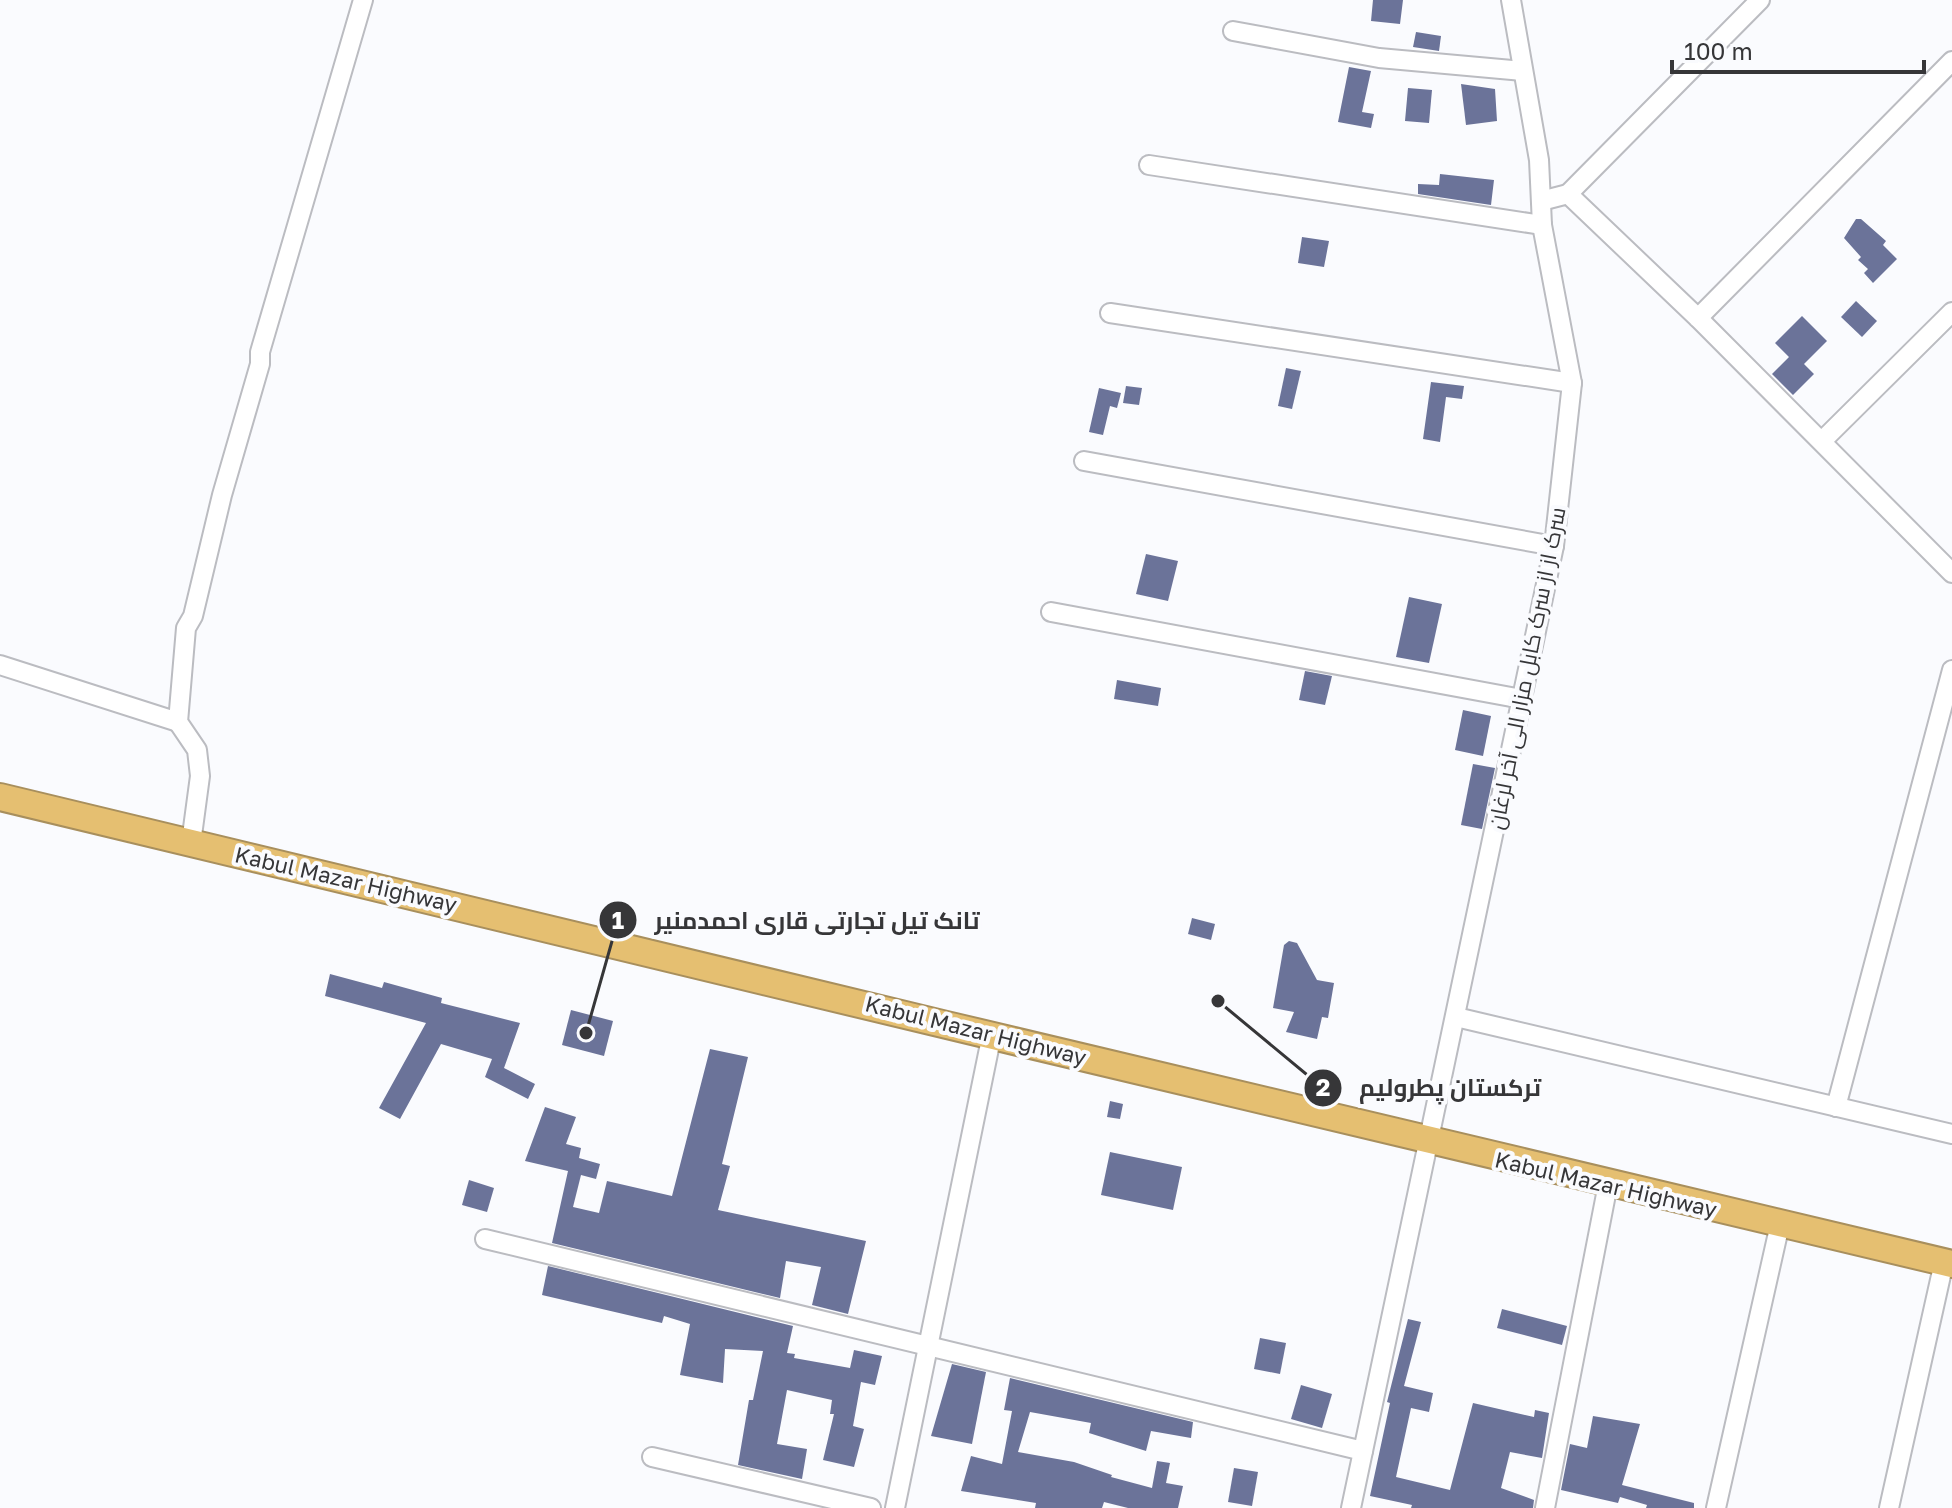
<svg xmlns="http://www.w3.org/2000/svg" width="1952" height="1508" viewBox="0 0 1952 1508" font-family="'Golos Text',Cairo,sans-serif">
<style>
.building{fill:#6b7399}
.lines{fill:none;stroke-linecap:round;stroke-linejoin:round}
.minor-casing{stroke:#bbbcc1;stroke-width:22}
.highway-casing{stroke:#a88f5d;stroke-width:30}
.minor{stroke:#fff;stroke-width:18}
.highway{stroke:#e5bf71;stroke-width:26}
.labels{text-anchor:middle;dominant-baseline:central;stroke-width:8;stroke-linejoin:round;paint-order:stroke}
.street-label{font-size:22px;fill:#363638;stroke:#fafbfe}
.leader{fill:none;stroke:#363638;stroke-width:3}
.callout-dot{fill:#363638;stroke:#fafbfe;stroke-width:3}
.mark-label{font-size:24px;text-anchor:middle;font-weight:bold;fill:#fff}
.callout-label{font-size:24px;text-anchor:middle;font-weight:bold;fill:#363638;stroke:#fafbfe;stroke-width:8;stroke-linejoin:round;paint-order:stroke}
</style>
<rect width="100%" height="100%" fill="#fafbfe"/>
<!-- building -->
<g class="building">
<polygon points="1373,0 1403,0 1400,24 1371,21"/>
<polygon points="1416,32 1441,36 1439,51 1413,47"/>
<polygon points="1349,67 1371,71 1362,112 1374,114 1371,128 1338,122"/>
<polygon points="1461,84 1495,89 1497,121 1466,125"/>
<polygon points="1408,88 1432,90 1429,123 1405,121"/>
<polygon points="1440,174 1494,180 1491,205 1418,194 1418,184 1439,185"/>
<polygon points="1856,219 1861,219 1886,241 1883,245 1897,259 1873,283 1864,273 1868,269 1858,260 1861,257 1844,238"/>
<polygon points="1302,237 1329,241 1324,267 1298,263"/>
<polygon points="1856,301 1877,321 1862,337 1841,317"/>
<polygon points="1802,316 1827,341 1804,364 1814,374 1793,395 1772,374 1789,357 1775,343"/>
<polygon points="1286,368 1301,371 1292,409 1278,406"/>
<polygon points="1431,382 1464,386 1462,399 1446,397 1440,442 1423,439"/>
<polygon points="1126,386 1142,388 1139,405 1123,403"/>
<polygon points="1099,388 1121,393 1117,408 1110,406 1103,435 1089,432"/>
<polygon points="1146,554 1178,561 1168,601 1136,594"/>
<polygon points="1409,597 1442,604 1429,663 1396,657"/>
<polygon points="1305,671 1332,676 1325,705 1299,700"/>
<polygon points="1117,680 1161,688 1158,706 1114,699"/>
<polygon points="1463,710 1491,716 1483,756 1455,750"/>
<polygon points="1473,764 1495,768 1482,829 1461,825"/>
<polygon points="1192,918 1215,924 1211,940 1188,934"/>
<polygon points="1289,941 1297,943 1317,980 1334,983 1328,1018 1322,1017 1317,1039 1286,1032 1294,1012 1273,1008 1284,945"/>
<polygon points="330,974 382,988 384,982 442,998 441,1003 520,1023 504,1068 535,1084 528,1099 485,1077 492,1059 441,1044 400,1119 379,1108 426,1023 325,996"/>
<polygon points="571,1010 613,1021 604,1056 562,1045"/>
<polygon points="710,1049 748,1057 722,1164 730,1166 718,1210 866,1241 848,1314 812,1305 821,1267 786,1261 780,1298 552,1243 568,1171 525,1161 545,1107 576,1117 566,1144 581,1148 579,1158 600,1164 596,1179 581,1175 573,1207 599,1213 607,1181 672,1196"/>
<polygon points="1110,1101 1123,1104 1120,1119 1107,1117"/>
<polygon points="1110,1152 1182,1167 1173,1210 1101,1195"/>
<polygon points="469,1180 494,1188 487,1212 462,1205"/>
<polygon points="548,1266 793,1326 787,1353 795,1354 794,1358 850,1368 854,1350 882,1356 875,1385 861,1382 853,1426 864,1429 854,1467 823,1460 834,1414 830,1414 832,1400 787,1390 777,1444 807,1449 802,1479 738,1465 749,1400 753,1400 763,1351 725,1349 723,1383 680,1375 690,1324 664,1316 662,1323 542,1295"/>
<polygon points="1502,1309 1567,1326 1562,1345 1497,1328"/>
<polygon points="1408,1319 1421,1322 1404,1386 1433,1393 1429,1412 1411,1408 1396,1477 1450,1490 1473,1403 1534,1417 1535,1410 1549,1413 1542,1458 1510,1452 1501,1488 1534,1500 1533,1508 1411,1508 1412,1505 1370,1496 1390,1403 1387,1402"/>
<polygon points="1260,1338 1286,1343 1280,1374 1254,1369"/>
<polygon points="952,1364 986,1372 972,1444 931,1436"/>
<polygon points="1010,1378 1193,1422 1191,1438 1151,1431 1146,1451 1089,1433 1091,1423 1030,1412 1018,1452 1074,1462 1112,1475 1111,1477 1152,1488 1157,1461 1170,1463 1166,1483 1183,1486 1178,1508 1128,1508 1104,1502 1102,1508 1035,1508 1036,1503 961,1491 971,1456 1002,1464 1012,1411 1004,1410"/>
<polygon points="1301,1385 1332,1394 1322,1428 1291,1419"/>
<polygon points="1593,1416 1640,1424 1622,1485 1694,1503 1694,1508 1646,1508 1647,1505 1620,1497 1618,1503 1561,1490 1570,1444 1587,1448"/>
<polygon points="1234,1468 1258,1472 1252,1506 1228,1502"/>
</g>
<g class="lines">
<defs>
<g id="minor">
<polyline points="1233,31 1379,58 1523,71"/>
<polyline points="1149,165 1542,225"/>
<polyline points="1568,194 1760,0"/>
<polyline points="1541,201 1568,194 1698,318 1952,573"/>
<polyline points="1110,313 1572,383"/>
<polyline points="1698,318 1952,61"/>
<polyline points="1822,441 1952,312"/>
<polyline points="1084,461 1554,546"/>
<polyline points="1051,612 1522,699"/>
<polyline points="0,665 178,722"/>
<polyline points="191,843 200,776 197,750 178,722 186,628 193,616 222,495 260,364 260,352 363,0"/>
<polyline points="1456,1017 1952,1134"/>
<polyline points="1836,1107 1952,670"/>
<polyline points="485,1239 1363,1451"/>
<polyline points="652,1457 871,1508"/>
<polyline points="895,1508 992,1034"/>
<polyline points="1351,1508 1554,546 1572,383 1542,225 1539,160 1511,0"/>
<polyline points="1545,1508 1608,1184"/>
<polyline points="1716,1508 1780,1224"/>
<polyline points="1889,1508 1944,1262"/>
</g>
<path id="highway" d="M0,797C651,952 1300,1113 1952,1264"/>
</defs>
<!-- minor casing -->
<use href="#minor" class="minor-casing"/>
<!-- highway casing -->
<use href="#highway" class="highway-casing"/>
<!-- minor -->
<use href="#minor" class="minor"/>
<!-- highway -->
<use href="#highway" class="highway"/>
</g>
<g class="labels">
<!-- street labels -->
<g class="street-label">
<text transform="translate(1526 668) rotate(-79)">سرک از از سرک کابل مزار الی آخر لرغان</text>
<text transform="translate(346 879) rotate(13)">Kabul Mazar Highway</text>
<text transform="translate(976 1030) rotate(14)">Kabul Mazar Highway</text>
<text transform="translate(1606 1184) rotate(13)">Kabul Mazar Highway</text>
</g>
</g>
<!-- callouts -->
<path class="leader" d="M586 1033L618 920M1218 1001L1323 1088"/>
<g class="callout-dot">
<circle cx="586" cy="1033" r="8"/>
<circle cx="1218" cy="1001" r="8"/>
<circle cx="618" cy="920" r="20"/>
<circle cx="1323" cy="1088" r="20"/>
</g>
<g class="mark-label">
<text x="618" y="929">1</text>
<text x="1323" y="1096">2</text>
</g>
<g class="callout-label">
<text x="817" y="929">تانک تیل تجارتی قاری احمدمنیر</text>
<text x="1450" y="1096">ترکستان پطرولیم</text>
</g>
<!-- scale -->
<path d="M1672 60v12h252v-12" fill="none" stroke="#363638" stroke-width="4"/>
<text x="1684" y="60" font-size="24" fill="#363638" stroke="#fafbfe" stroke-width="6" paint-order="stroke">100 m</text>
</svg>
